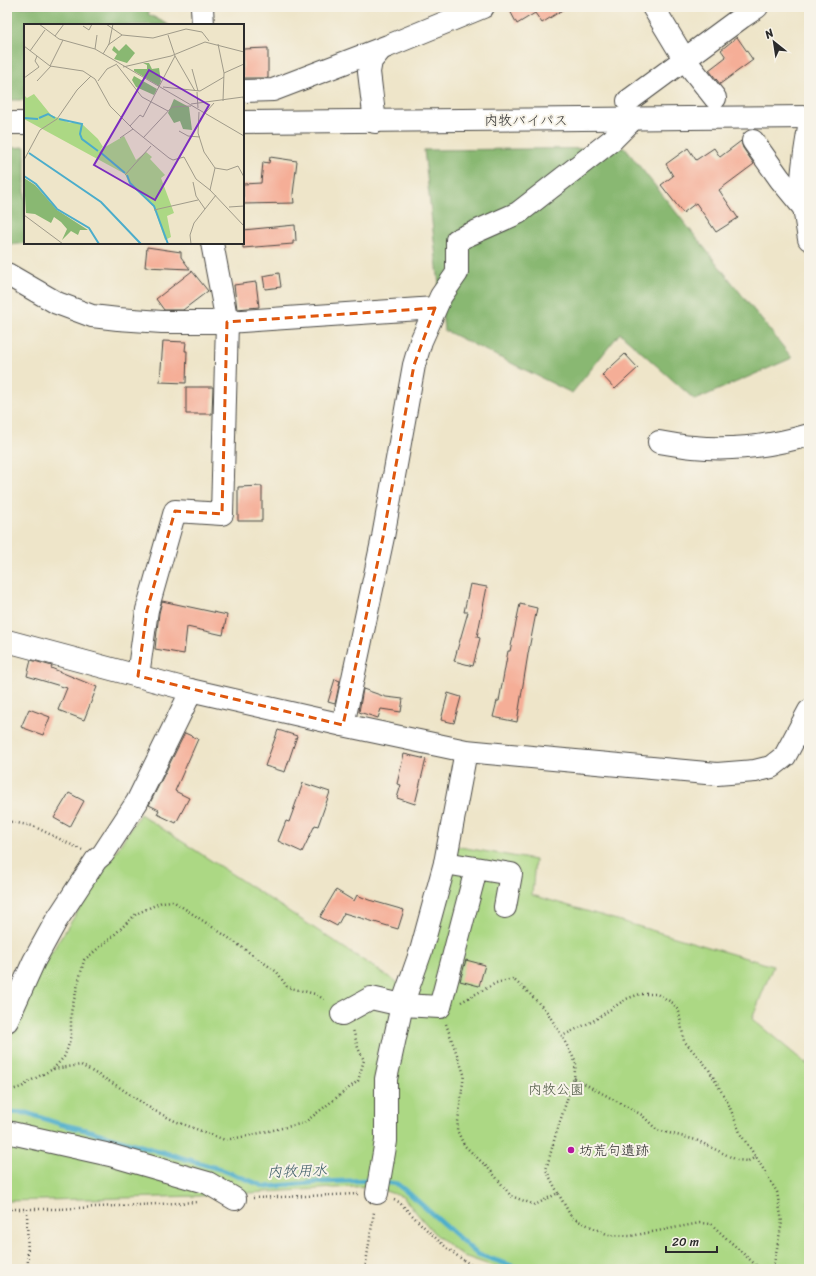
<svg xmlns="http://www.w3.org/2000/svg" width="816" height="1276" viewBox="0 0 816 1276" font-family="Sriracha,'Klee One',sans-serif">
<style>
.green{fill:#acd884;stroke:#6c8258}
.forest{fill:#89b872;stroke:#5a724e}
.lines{fill:none;stroke-linecap:round;stroke-linejoin:round}
.stream{stroke:#4cadcb;stroke-width:5}
.building{fill:#f5ae97}
.minor-casing{stroke:#484743;stroke-width:24}
.major-casing{stroke:#484743;stroke-width:24}
.path{stroke:#484743;stroke-width:2.5;stroke-dasharray:1 3;stroke-linecap:butt}
.minor{stroke:#fff;stroke-width:22}
.major{stroke:#fff;stroke-width:22}
.marked{fill:none;stroke:#df570e;stroke-width:3;stroke-dasharray:8 5;stroke-linejoin:round}
.poi-dot{fill:#b5179e;stroke:#f7f3e8;stroke-width:1.5}
.labels{text-anchor:middle;dominant-baseline:central;stroke-width:4;stroke-linejoin:round;paint-order:stroke}
.street-label{font-size:14px;fill:#2b2b2b;stroke:#f7f3e8}
.park-label{font-size:14px;fill:#4b5641;stroke:#f7f3e8}
.poi-label{font-size:14px;fill:#2b2b2b;stroke:#f7f3e8;text-anchor:start}
.water-label{font-size:15px;font-style:italic;fill:#375863;stroke:#f7f3e8}
.inset-river{fill:none;stroke:#4cadcb;stroke-width:2}
.inset-road{fill:none;stroke:#a09b8a;stroke-width:1}
.view{fill:#7b2cbf;fill-opacity:0.15;stroke:#7b2cbf;stroke-width:2}
.inset-edge{fill:none;stroke:#2b2b2b;stroke-width:2}
</style>
<rect width="100%" height="100%" fill="#f7f3e8"/>
<filter id="ink" filterUnits="userSpaceOnUse"><feTurbulence type="fractalNoise" baseFrequency=".025" numOctaves="2"/><feDisplacementMap in="SourceGraphic" scale="8" xChannelSelector="R" yChannelSelector="G"/><feConvolveMatrix kernelMatrix="1 2 1 2 8 2 1 2 1" color-interpolation-filters="sRGB"/></filter>
<filter id="wash" filterUnits="userSpaceOnUse"><feTurbulence type="fractalNoise" baseFrequency=".012" numOctaves="4" result="noise"/><feDisplacementMap in="SourceGraphic" scale="16" xChannelSelector="R" yChannelSelector="G"/><feGaussianBlur stdDeviation="0.9" result="paint"/><feColorMatrix in="noise" values="0 0 0 0 0 0 0 0 0 0 0 0 0 0 0 0 0 1.4 0 .05"/><feComposite in="paint" operator="in"/></filter>
<g filter="url(#wash)">
<rect width="100%" height="100%" fill="#eee5c9"/>
<!-- green -->
<polygon class="green" points="140,814 407,989 448,845 535,860 532,895 773,966 752,1019 809,1066 809,1269 501,1269 461,1255 433,1232 403,1197 371,1186 197,1196 7,1201 7,1043 39,972"/>
<!-- forest -->
<g class="forest">
<polygon points="7,7 151,7 148,14 169,25 25,25 25,100 7,100"/>
<polygon points="25,147 25,243 29,243 7,245 7,148"/>
<polygon points="625,148 792,358 695,400 620,333 572,393 444,330 424,150"/>
</g>
<g class="lines">
<!-- stream -->
<g class="stream">
<polyline points="7,1112 27,1113 60,1124 86,1130 220,1169 266,1187 320,1182 374,1180"/>
<polyline points="384,1182 397,1184 411,1195 477,1254 521,1269"/>
</g>
</g>
<g id="blocks">
<!-- building -->
<g class="building">
<polygon points="508,7 567,7 542,23 535,13 517,24"/>
<polygon points="737,37 753,60 720,84 709,70 726,57 721,50"/>
<polygon points="268,48 268,78 243,78 243,49"/>
<polygon points="741,141 743,148 754,164 719,190 738,218 716,232 696,203 683,213 661,185 673,176 666,164 688,148 696,160 714,148 720,157"/>
<polygon points="270,157 297,161 293,194 294,203 243,204 243,184 261,183 263,162 269,163"/>
<polygon points="295,225 296,241 293,241 293,244 243,248 243,230"/>
<polygon points="147,247 181,252 181,257 190,269 145,267"/>
<polygon points="192,271 208,291 183,310 164,310 156,299"/>
<polygon points="279,273 281,287 265,289 263,276"/>
<polygon points="256,282 259,307 237,309 234,285"/>
<polygon points="163,341 186,342 185,351 187,351 186,383 160,382"/>
<polygon points="625,354 638,368 615,389 602,375"/>
<polygon points="186,387 213,387 212,414 186,414"/>
<polygon points="262,486 262,521 238,521 238,487"/>
<polygon points="470,584 487,587 477,637 480,638 473,666 454,661 468,612 464,612"/>
<polygon points="162,601 227,615 223,635 187,627 184,654 155,649 159,613"/>
<polygon points="520,604 537,608 528,654 517,722 493,717 497,701 499,701 508,651 510,651"/>
<polygon points="31,660 52,666 51,668 97,687 84,720 58,710 67,688 27,676"/>
<polygon points="335,679 340,681 335,704 328,702"/>
<polygon points="363,689 386,697 403,699 401,712 381,709 378,718 359,712"/>
<polygon points="448,693 461,697 454,723 441,720"/>
<polygon points="29,709 50,717 43,735 21,727"/>
<polygon points="278,730 297,736 285,772 265,766"/>
<polygon points="185,733 198,739 175,791 189,798 176,823 157,814 159,810 149,805"/>
<polygon points="404,754 426,759 415,804 397,798 401,785 397,784"/>
<polygon points="303,783 330,792 318,826 315,825 302,852 278,841 286,821 289,822"/>
<polygon points="69,793 84,801 70,827 54,818"/>
<polygon points="336,890 354,901 357,895 369,900 404,910 398,929 344,913 337,926 320,917"/>
<polygon points="466,960 485,965 479,986 460,981"/>
</g>
</g>
</g>
<g filter="url(#ink)">
<use href="#blocks" fill-opacity="0" stroke="#484743" stroke-width="1"/>
<g class="lines">
<defs>
<g id="minor">
<polyline points="202,7 203,25"/>
<polyline points="653,7 685,60 715,98"/>
<polyline points="243,91 273,90 388,46 483,7"/>
<polyline points="628,101 742,17 757,7"/>
<polyline points="375,122 369,72 371,61 381,49"/>
<path d="M809,128C806,145 803,163 802,180C802,200 806,220 809,239"/>
<polyline points="753,141 780,179 804,208"/>
<polyline points="7,274 57,303 92,316 118,319 162,322 227,322 435,308"/>
<path d="M659,442C670,444 681,446 693,447C732,451 771,446 809,435"/>
<polyline points="7,641 190,690 343,725 466,751 717,774 755,771 771,767 785,756 809,711"/>
<polyline points="138,676 147,610 175,511 222,514 227,322 212,243"/>
<polyline points="343,725 383,537 414,365 421,341 441,296 457,273 457,240 518,213 612,140 632,120"/>
<polyline points="445,863 511,874 505,907"/>
<polyline points="342,1014 371,998 402,1005 440,1007 473,881"/>
<polyline points="7,1021 34,961 56,921 96,860 103,854 137,802 186,702 190,690"/>
<polyline points="7,1132 110,1155 208,1183 235,1199"/>
<polyline points="377,1193 386,1141 386,1079 402,1005 421,951 445,863 466,751"/>
</g>
<g id="major">
<polyline points="243,122 809,117"/>
<polyline points="7,123 25,123"/>
</g>
</defs>
<!-- minor casing -->
<use href="#minor" class="minor-casing"/>
<!-- major casing -->
<use href="#major" class="major-casing"/>
<!-- path -->
<g class="path">
<polyline points="7,821 33,826 82,850"/>
<polyline points="461,1002 496,983 513,979 530,994 547,1012 562,1036 593,1021 626,999 640,994 657,994 673,1003 679,1012 684,1041 708,1068 728,1103 741,1135 756,1157 777,1192 782,1222 773,1269"/>
<polyline points="446,1024 464,1074 457,1130 464,1145 491,1171 511,1196 535,1205 558,1193 572,1218 609,1235 631,1236 700,1223 711,1224 760,1269"/>
<polyline points="53,1069 64,1057 68,1047 71,1035 71,1012 84,960 111,938 136,914 162,902 173,901 223,934 277,972 287,987 315,994 327,1001"/>
<polyline points="574,1078 642,1115 657,1130 696,1140 737,1160 748,1161 756,1157"/>
<polyline points="7,1091 22,1087 30,1081 53,1069 81,1065 119,1087 153,1110 175,1121 225,1140 247,1136 304,1123 358,1081 364,1060 358,1048 353,1029"/>
<polyline points="558,1193 546,1170 555,1137 574,1078 576,1063 562,1036"/>
<polyline points="253,1198 358,1194"/>
<path d="M394,1200L399,1202C424,1227 447,1252 478,1269"/>
<polyline points="7,1209 57,1209 198,1202"/>
<polyline points="27,1209 28,1269"/>
<polyline points="365,1269 374,1212"/>
</g>
<!-- minor -->
<use href="#minor" class="minor"/>
<!-- major -->
<use href="#major" class="major"/>
</g>
</g>
<!-- marked area -->
<path class="marked" d="M435,308L414,365L383,537L343,725L138,676L147,610L175,511L222,514L227,322Z"/>
<!-- markers -->
<circle class="poi-dot" cx="571" cy="1150" r="4"/>
<g class="labels">
<!-- street labels -->
<g class="street-label">
<text x="526" y="120">内牧バイパス</text>
</g>
<!-- park labels -->
<g class="park-label">
<text x="556" y="1089">内牧公園</text>
</g>
<!-- poi labels -->
<g class="poi-label">
<text x="579" y="1150">坊荒句遺跡</text>
</g>
<!-- water labels -->
<g class="water-label">
<text transform="translate(297 1171) rotate(-2)">内牧用水</text>
</g>
</g>
<!-- overview -->
<g transform="translate(24 24)">
<rect width="220" height="220" fill="#eee5c9"/>
<path d="M10,70L27,91L46,99H57L74,115L79,123L76,126L100,112L112,136L122,128L128,133L126,135L141,151L137,154L150,189L143,192L147,213L141,216L130,183L105,159L101,150L0,95V71L3,74Z" fill="#acd884"/>
<path d="M102,20L111,29L103,39L90,35L93,30L88,26L90,22L95,27ZM119,39H125L128,45L135,44L137,57L135,62L110,47V45H123V41ZM110,52L133,65L130,71L112,63L108,56ZM150,75L165,83L168,106L159,105L156,97L150,99L144,89ZM0,154L11,161L33,186L64,206H56L54,211L47,207L38,216L43,205L37,198L30,193L27,199L11,190L2,189Z" fill="#89b872"/>
<path class="inset-river" d="M0,94L14,95M15,94L24,90L31,94M35,95L58,100L56,110L58,115L74,127M76,128L101,149M5,129L77,178L117,220M103,151L106,159L130,182L144,220M0,152L12,160L33,185L65,204L75,220"/>
<path class="inset-road" d="M15,0L35,15L71,25L220,112M82,0L98,11M59,2L65,6L68,0M144,11L151,32L171,67M31,12L40,0M194,20L200,49L199,77M84,21L98,11L129,14L162,5L178,8L185,17M0,22L26,42L59,47L71,55L86,82L109,105L145,134L149,136L160,133L172,155L186,166L220,202M71,25L73,11M6,27L21,6M79,30L85,20L89,0M93,41L118,73L144,87M26,42L39,16M99,43L147,32L181,18L220,28M168,45L174,67M200,49L220,40M0,54L15,43L11,37L13,32M13,57L27,42M74,57L83,45L93,40M139,63L176,67L200,53M173,68L174,84M167,80L219,73L220,78M175,88L174,109L180,128L191,144L186,166M176,95L190,79M106,102L116,91L119,93L151,32M155,107L164,112L176,113M96,114L109,105M119,114L148,83L167,82M0,136L16,106L33,95L53,66L67,52M191,144L203,146L214,142L220,153M101,151L127,122M169,158L172,172L181,185M205,183L220,182M130,186L174,176M0,191L39,220M167,220L166,211L170,199L192,171"/>
<path class="view" d="M125,46L185,81L131,176L70,141Z"/>
<rect width="220" height="220" class="inset-edge"/>
</g>
<!-- margin -->
<rect width="816" height="1276" fill="none" stroke="#f7f3e8" stroke-width="24"/>
<!-- north arrow -->
<g transform="translate(774 42) rotate(330)" stroke="#f7f3e8" stroke-width="3" paint-order="stroke">
<path d="M0-3L7 15L0 10L-7 15Z" fill="#2b2b2b"/>
<text y="-6" font-size="11" font-weight="bold" text-anchor="middle" fill="#2b2b2b">N</text>
</g>
<!-- scale -->
<path d="M666 1246v6h51v-6" fill="none" stroke="#2b2b2b" stroke-width="2"/>
<text x="672" y="1246" font-size="12" fill="#2b2b2b" stroke="#f7f3e8" stroke-width="3" paint-order="stroke">20 m</text>
</svg>
